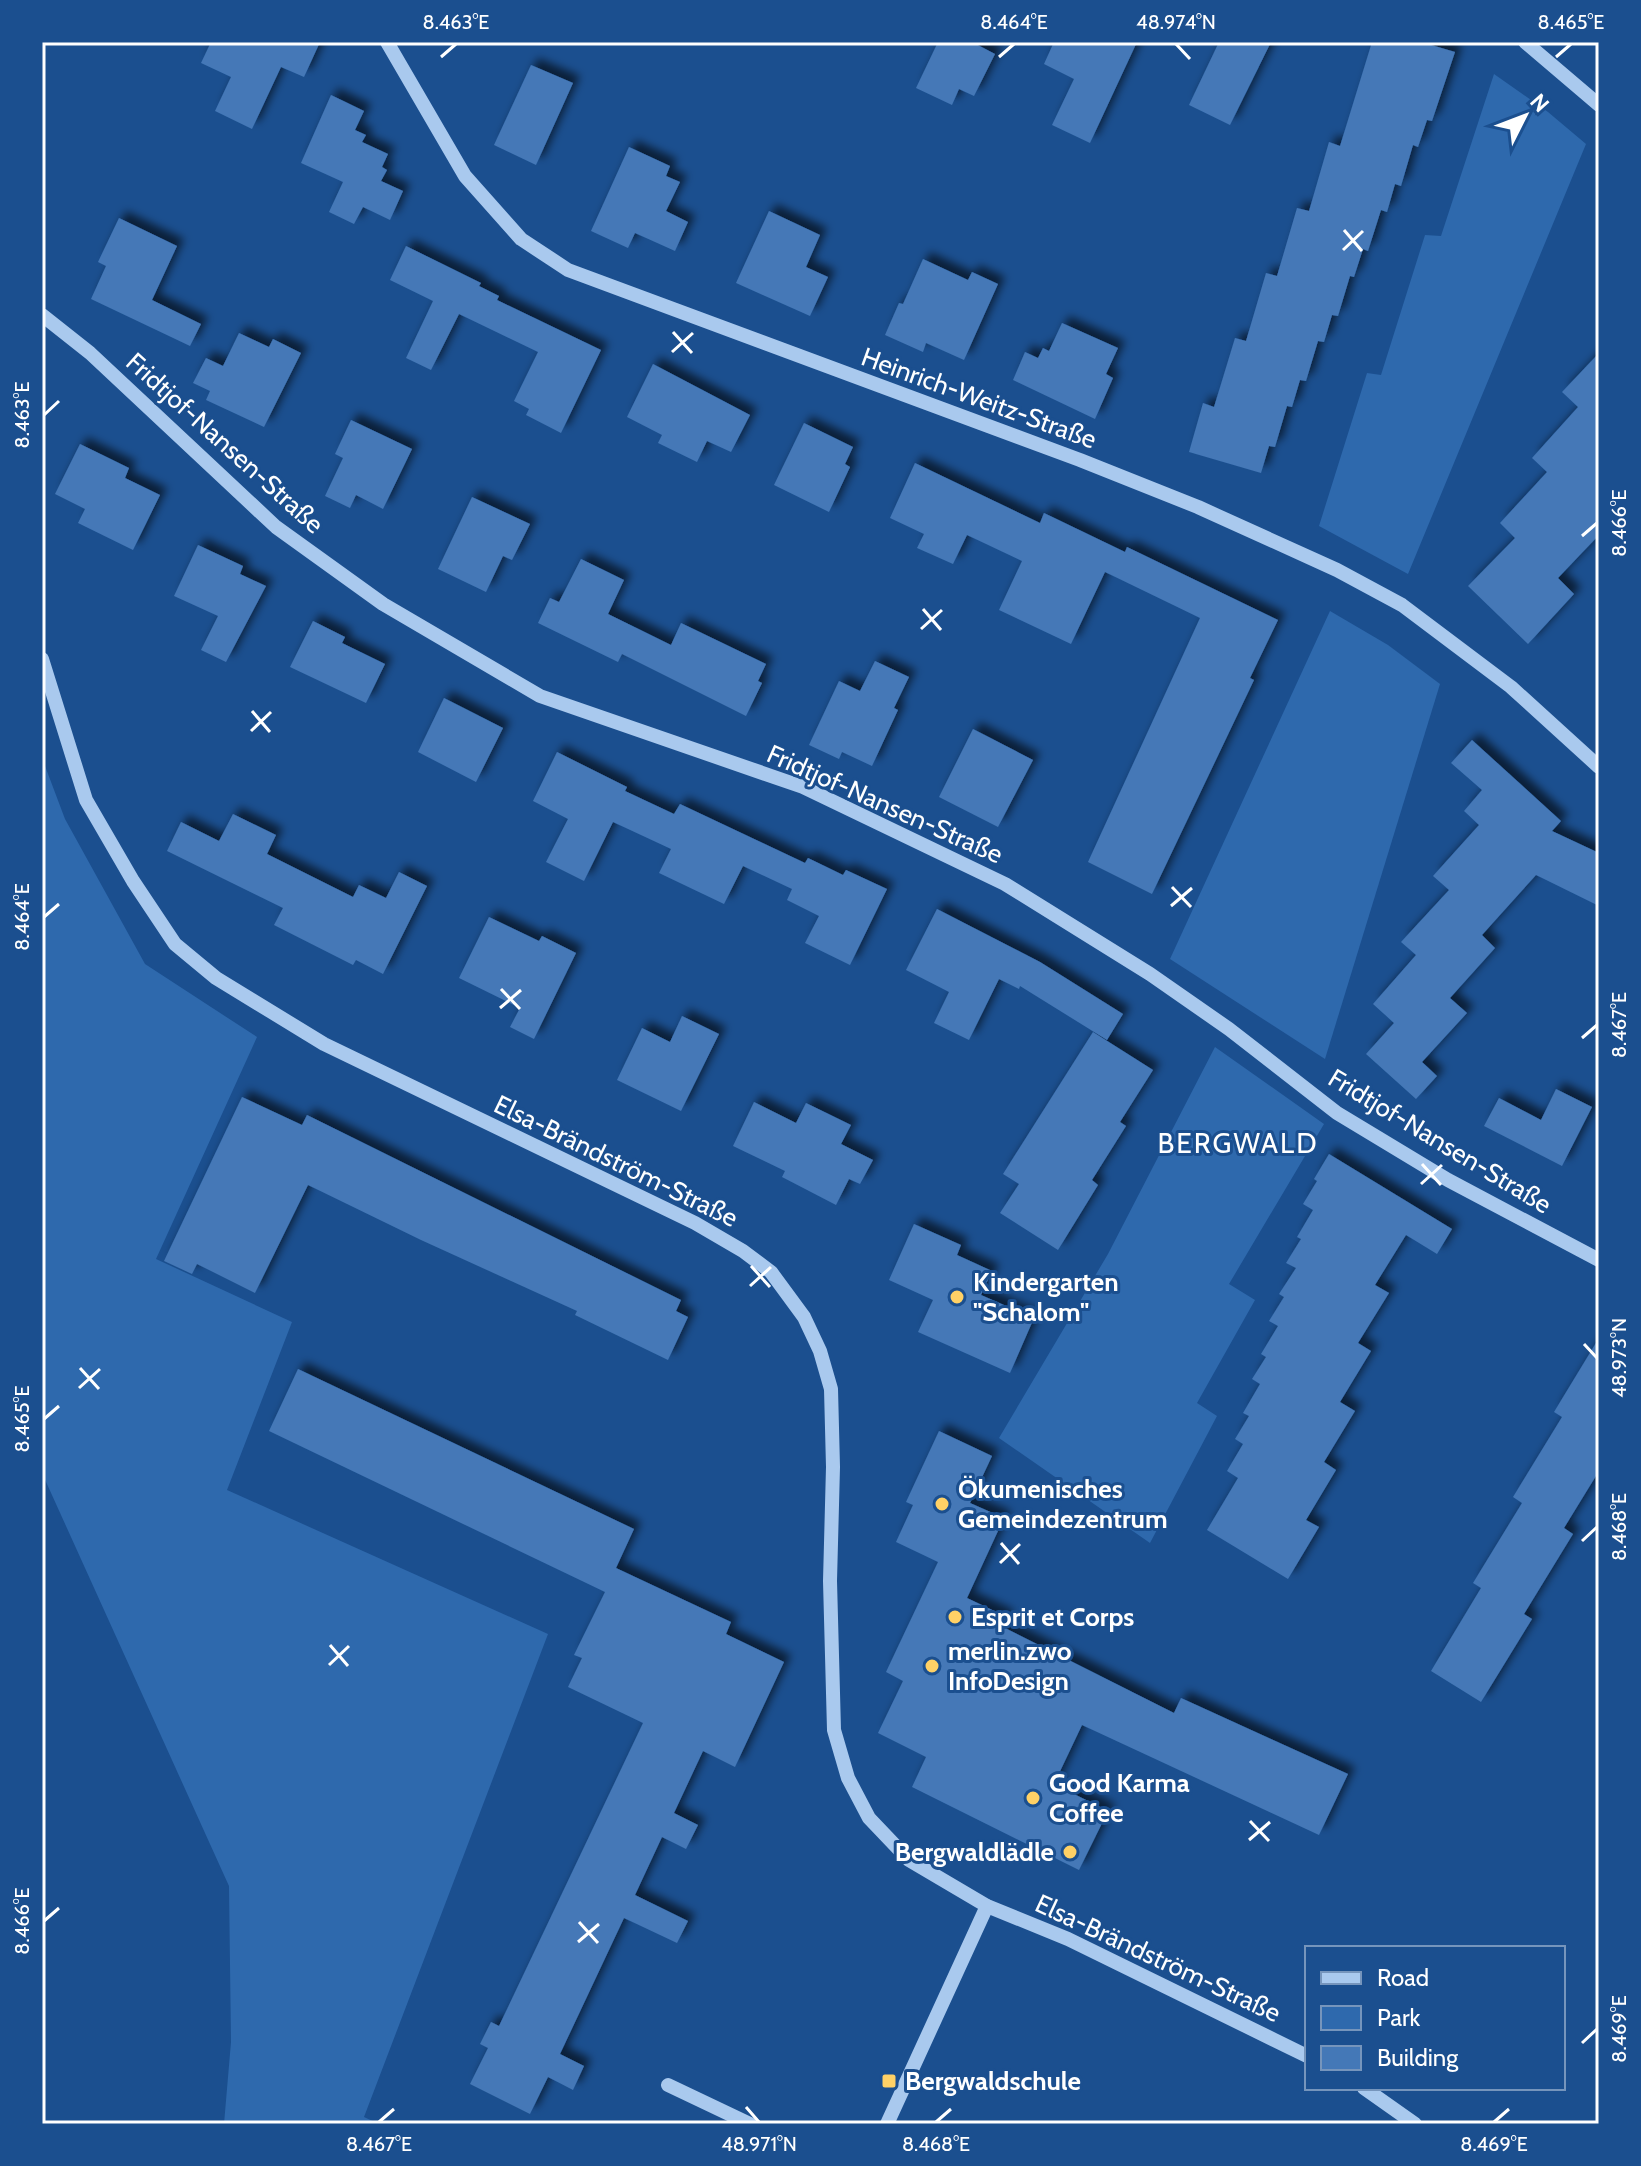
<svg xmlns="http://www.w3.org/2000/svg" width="1641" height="2166" viewBox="0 0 1641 2166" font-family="Cabin,sans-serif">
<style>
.green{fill:#2e69ad}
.building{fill:#4478b7;filter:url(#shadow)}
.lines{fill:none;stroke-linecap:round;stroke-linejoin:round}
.minor{stroke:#a9c9ee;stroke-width:14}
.ticks{fill:none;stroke:#fff;stroke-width:3}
.poi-dot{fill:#ffd166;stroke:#1b4f8f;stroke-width:3}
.labels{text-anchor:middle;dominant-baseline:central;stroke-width:6;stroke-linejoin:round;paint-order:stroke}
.street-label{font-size:26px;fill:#fff;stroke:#1b4f8f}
.poi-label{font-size:26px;font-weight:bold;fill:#fff;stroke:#1b4f8f;text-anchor:start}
.neighbourhood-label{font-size:28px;letter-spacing:2px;fill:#fff;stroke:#1b4f8f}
.neatline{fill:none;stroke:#fff;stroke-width:3}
.ticks-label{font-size:20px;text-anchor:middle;fill:#fff}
</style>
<defs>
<filter id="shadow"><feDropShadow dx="7" dy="-7" stdDeviation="4" flood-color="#0009"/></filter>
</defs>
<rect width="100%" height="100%" fill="#1b4f8f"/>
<!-- green -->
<g class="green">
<polygon points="1494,74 1548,112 1586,144 1408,574 1319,526 1367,373 1381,375 1425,235 1441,236"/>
<polygon points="1330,611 1388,645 1440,684 1325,1059 1170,959"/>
<polygon points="42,758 65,819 145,964 257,1037 156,1259 292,1322 227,1490 548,1634 364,2117 379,2124 224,2124 231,2042 229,1886 42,1473"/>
<polygon points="1215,1047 1324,1124 1229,1284 1255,1300 1197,1403 1217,1416 1150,1543 999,1438 1108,1254"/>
</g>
<!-- building -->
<g class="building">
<polygon points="211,42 320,42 304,77 281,67 252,129 215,111 231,77 201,63"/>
<polygon points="938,42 972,42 995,54 974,96 959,89 952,105 916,88"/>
<polygon points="1054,42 1137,42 1090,143 1052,125 1074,79 1044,64"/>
<polygon points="1219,42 1271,42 1230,125 1189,105"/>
<polygon points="1372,42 1421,42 1455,52 1432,121 1427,120 1418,147 1413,145 1401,186 1395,184 1387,212 1381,210 1368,251 1363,249 1354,277 1350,276 1338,316 1332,315 1324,342 1318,341 1306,381 1300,380 1292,407 1287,406 1275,447 1269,446 1261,473 1189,452 1203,403 1214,407 1235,338 1246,341 1266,273 1277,276 1297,208 1309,211 1329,142 1340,146"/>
<polygon points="531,65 573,83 536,165 494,145"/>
<polygon points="331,95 364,111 355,130 366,135 362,142 388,154 382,167 387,170 381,181 403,191 390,220 363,207 354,224 329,212 343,182 301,163"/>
<polygon points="629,147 670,166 666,176 680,182 666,211 688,222 675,251 635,233 628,248 591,231"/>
<polygon points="769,211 820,235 806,267 828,277 810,316 736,283"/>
<polygon points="119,218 177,246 152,300 201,324 190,346 91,299 106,266 98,262"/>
<polygon points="406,246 481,283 479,286 499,296 497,300 601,350 561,433 526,415 529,409 514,401 538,352 459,314 431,370 406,358 433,301 390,280"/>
<polygon points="923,259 968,280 972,272 998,284 964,360 926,343 923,352 885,335 899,303 903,304"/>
<polygon points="1062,323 1118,348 1106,374 1113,378 1095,419 1013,380 1025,352 1038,358 1043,348 1049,351"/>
<polygon points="239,333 269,347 273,339 301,353 264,427 206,400 210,391 193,383 206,358 223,366"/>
<polygon points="1599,353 1599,535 1558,578 1574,594 1528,644 1468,586 1515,538 1500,523 1547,472 1532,458 1578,407 1562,392"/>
<polygon points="653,364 750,415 731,452 707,441 697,462 658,443 662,435 627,417"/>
<polygon points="351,420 412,449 383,509 356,495 350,508 325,496 343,458 335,454"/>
<polygon points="804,423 853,447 845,464 850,467 829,512 774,485"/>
<polygon points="80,444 129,468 125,478 160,495 133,550 78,523 85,509 55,494"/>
<polygon points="915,463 1040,523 1044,513 1125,552 1127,547 1278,620 1250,678 1254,680 1152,894 1088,862 1200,618 1105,572 1071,644 999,610 1022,561 967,535 953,564 917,548 924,534 890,518"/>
<polygon points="472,497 530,524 512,560 503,556 486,592 438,569"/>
<polygon points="198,545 243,566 240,574 266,586 226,662 201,650 218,616 174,596"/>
<polygon points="581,559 624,580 608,614 671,645 681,623 766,664 758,681 762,683 746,716 622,654 618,662 538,623 550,598 559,602"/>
<polygon points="313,621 345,637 342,643 385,664 366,703 290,667"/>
<polygon points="875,661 909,677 894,708 898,710 872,766 842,752 839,759 809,745 839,681 860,691"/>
<polygon points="444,698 503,728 476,782 418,752"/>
<polygon points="973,729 1033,760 998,827 939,797"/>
<polygon points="1472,740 1561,821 1552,831 1599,853 1599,906 1536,875 1482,935 1495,948 1450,998 1467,1013 1422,1062 1437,1076 1416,1099 1366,1054 1394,1023 1373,1004 1416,955 1401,942 1449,890 1433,876 1479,825 1464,811 1482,790 1451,763"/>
<polygon points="557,752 627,787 625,791 674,814 680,804 805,863 808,858 843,875 846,870 887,889 850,965 805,943 819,916 787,900 792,889 743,866 724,904 659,873 671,849 613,822 584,881 546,862 568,819 533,801"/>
<polygon points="233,814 276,835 267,854 353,897 359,885 386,898 399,872 427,886 383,974 356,960 353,965 274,925 283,908 167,851 181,822 219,841"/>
<polygon points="937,909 1040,962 1123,1014 1107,1040 1020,986 1019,989 999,979 969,1040 934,1023 949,992 906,970"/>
<polygon points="489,917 539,941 542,936 576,953 534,1039 510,1027 520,1008 459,978"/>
<polygon points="682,1016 719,1034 681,1111 617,1080 642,1028 670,1042"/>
<polygon points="1093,1032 1153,1070 1120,1122 1126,1126 1092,1180 1098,1185 1058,1250 1000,1213 1019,1184 1003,1174"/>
<polygon points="1556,1089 1592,1107 1562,1166 1484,1126 1499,1098 1541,1120"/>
<polygon points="242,1097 302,1125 307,1115 681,1300 676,1311 688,1317 668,1360 575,1315 577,1311 421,1240 308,1185 255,1293 197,1264 192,1274 164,1261"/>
<polygon points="754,1102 796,1123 806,1103 851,1125 841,1144 873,1160 860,1184 849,1179 836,1205 782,1177 785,1171 733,1146"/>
<polygon points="1329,1154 1452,1229 1437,1254 1406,1235 1375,1285 1389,1293 1358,1343 1371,1351 1340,1402 1355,1411 1324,1462 1336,1470 1306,1520 1319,1527 1288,1579 1207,1530 1238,1478 1227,1471 1243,1444 1235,1439 1249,1416 1243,1413 1260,1384 1252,1379 1266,1357 1261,1354 1278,1326 1269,1321 1284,1297 1279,1294 1296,1268 1286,1263 1301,1239 1297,1237 1313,1210 1303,1204 1317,1181 1314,1179"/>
<polygon points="914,1224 961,1245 957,1255 992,1271 981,1295 1034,1318 1010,1373 918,1332 933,1300 889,1280"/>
<polygon points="1599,1338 1599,1471 1564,1528 1573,1534 1524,1614 1532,1619 1481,1702 1431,1671 1481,1588 1473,1583 1522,1503 1513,1497 1562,1417 1554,1412"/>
<polygon points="298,1369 634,1529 616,1568 731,1622 726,1634 784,1662 735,1767 703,1751 674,1813 698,1825 686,1849 662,1837 635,1895 688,1921 677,1943 624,1918 560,2054 584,2066 573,2090 548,2077 530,2114 470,2084 488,2048 480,2044 491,2022 499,2026 643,1723 568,1687 582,1658 574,1655 605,1592 269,1431"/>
<polygon points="939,1431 992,1456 970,1503 1004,1518 967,1598 1007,1617 1003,1627 1174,1713 1181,1698 1348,1774 1319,1835 1082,1725 1054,1784 1108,1811 1079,1870 912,1787 926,1757 878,1733 903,1681 886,1672 938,1562 896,1542 913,1505 906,1502"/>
</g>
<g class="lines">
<!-- minor -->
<g class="minor">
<polyline points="387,42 465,176 521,239 568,270 1080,460 1198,507 1337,570 1402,605 1511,687 1599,767"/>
<polyline points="1525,42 1599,105"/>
<polyline points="42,315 90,353 276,527 383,604 540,696 803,787 1005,884 1150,974 1229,1029 1337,1113 1448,1180 1599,1260"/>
<polyline points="42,659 86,800 133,881 175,944 216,978 324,1044 695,1223 743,1251 771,1272 804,1317 820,1351 831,1389 833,1467 830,1581 834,1730 848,1778 869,1818 909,1860 987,1906 1068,1939 1307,2056"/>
<polyline points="668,2085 750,2124"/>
<polyline points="1364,2088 1415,2124"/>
<polyline points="887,2124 987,1906"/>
</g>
</g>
<!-- ticks -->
<path class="ticks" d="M1176,44L1190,59M441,57L456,44M999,57L1014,44M1556,57L1571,44M1344,230L1362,251M1343,250L1363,231M673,332L692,353M672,352L693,333M44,415L59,401M1582,536L1597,523M923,609L941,630M921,629L942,610M252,711L270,732M251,731L271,712M1172,887L1191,907M1171,906L1192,888M44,917L59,904M501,989L520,1009M500,1008L521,990M1582,1038L1597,1025M1422,1164L1441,1185M1421,1184L1442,1165M751,1266L770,1287M750,1286L771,1267M1584,1344L1597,1358M80,1368L99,1389M79,1388L100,1369M44,1419L59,1406M1582,1541L1597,1527M1001,1543L1019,1564M1000,1563L1020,1544M330,1645L348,1666M329,1665L349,1646M1250,1821L1269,1841M1249,1840L1270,1822M44,1921L59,1908M579,1922L598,1943M578,1942L599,1924M1582,2043L1597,2029M746,2107L759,2122M379,2122L394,2109M936,2122L951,2109M1494,2122L1509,2109"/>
<!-- markers -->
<g class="poi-dot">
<circle cx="957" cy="1297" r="8"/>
<circle cx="942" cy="1504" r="8"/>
<circle cx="955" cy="1617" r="8"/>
<circle cx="932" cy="1666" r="8"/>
<circle cx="1033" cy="1798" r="8"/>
<circle cx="1070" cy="1852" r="8"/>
<rect x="881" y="2073" width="16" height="16" rx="4"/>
</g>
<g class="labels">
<!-- street labels -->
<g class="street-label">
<text transform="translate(979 398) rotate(20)">Heinrich-Weitz-Straße</text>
<text transform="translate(225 443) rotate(42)">Fridtjof-Nansen-Straße</text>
<text transform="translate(885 804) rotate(24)">Fridtjof-Nansen-Straße</text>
<text transform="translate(1440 1141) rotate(31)">Fridtjof-Nansen-Straße</text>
<text transform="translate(616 1161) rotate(26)">Elsa-Brändström-Straße</text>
<text transform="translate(1158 1958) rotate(25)">Elsa-Brändström-Straße</text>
</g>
<!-- poi labels -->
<g class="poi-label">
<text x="973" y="1282">Kindergarten<tspan x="973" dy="30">"Schalom"</tspan></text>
<text x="958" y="1489">Ökumenisches<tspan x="958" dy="30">Gemeindezentrum</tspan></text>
<text x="971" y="1617">Esprit et Corps</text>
<text x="948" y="1651">merlin.zwo<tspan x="948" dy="30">InfoDesign</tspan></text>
<text x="1049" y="1783">Good Karma<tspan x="1049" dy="30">Coffee</tspan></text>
<text x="1054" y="1852" text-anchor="end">Bergwaldlädle</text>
<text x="905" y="2081">Bergwaldschule</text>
</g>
<!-- neighbourhood labels -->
<g class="neighbourhood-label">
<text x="1238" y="1143">BERGWALD</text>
</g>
</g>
<!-- border -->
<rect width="1641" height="2166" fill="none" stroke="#1b4f8f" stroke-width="88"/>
<!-- legend -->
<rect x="1305" y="1946" width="260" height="144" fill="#1b4f8f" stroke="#7695bc" stroke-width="2"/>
<rect x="1321" y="1972" width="40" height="12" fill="#a9c9ee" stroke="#7695bc" stroke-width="2"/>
<text x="1377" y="1986" font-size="24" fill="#ffffff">Road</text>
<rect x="1321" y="2006" width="40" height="24" fill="#2e69ad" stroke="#7695bc" stroke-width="2"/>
<text x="1377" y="2026" font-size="24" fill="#ffffff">Park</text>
<rect x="1321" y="2046" width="40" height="24" fill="#4478b7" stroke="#7695bc" stroke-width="2"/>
<text x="1377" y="2066" font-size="24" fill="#ffffff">Building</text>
<!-- north arrow -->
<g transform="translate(1525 116) rotate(48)" stroke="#1b4f8f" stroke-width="6" paint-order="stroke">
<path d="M0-6L14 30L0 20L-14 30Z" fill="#ffffff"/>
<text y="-12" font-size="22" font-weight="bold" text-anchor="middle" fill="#ffffff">N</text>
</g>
<rect x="44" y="44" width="1553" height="2078" class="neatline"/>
<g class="ticks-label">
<text x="456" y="29">8.463°E</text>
<text x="1014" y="29">8.464°E</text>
<text x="1176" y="29">48.974°N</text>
<text x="1571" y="29">8.465°E</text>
<text transform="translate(22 415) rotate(-90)" y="7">8.463°E</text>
<text transform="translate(1619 523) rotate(-90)" y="7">8.466°E</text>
<text transform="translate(22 917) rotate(-90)" y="7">8.464°E</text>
<text transform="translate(1619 1025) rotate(-90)" y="7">8.467°E</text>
<text transform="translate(1619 1358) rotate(-90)" y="7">48.973°N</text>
<text transform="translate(22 1419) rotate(-90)" y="7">8.465°E</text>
<text transform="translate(1619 1527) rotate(-90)" y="7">8.468°E</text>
<text transform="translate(22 1921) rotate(-90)" y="7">8.466°E</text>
<text transform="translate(1619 2029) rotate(-90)" y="7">8.469°E</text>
<text x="379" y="2151">8.467°E</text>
<text x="759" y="2151">48.971°N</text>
<text x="936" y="2151">8.468°E</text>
<text x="1494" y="2151">8.469°E</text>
</g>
</svg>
